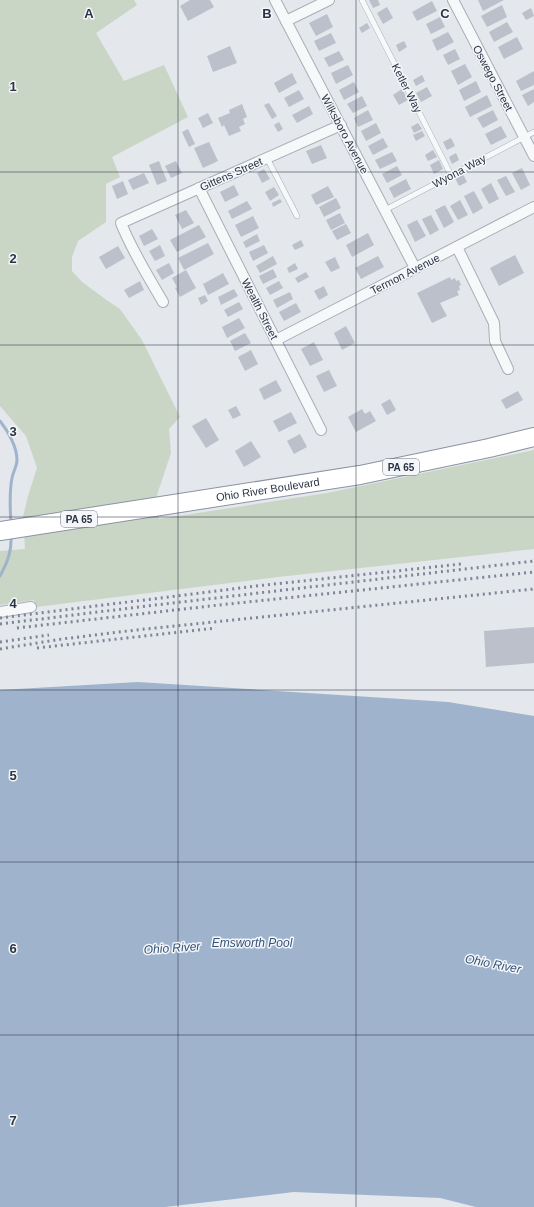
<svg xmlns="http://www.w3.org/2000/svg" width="534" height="1207" viewBox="0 0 534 1207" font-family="Helvetica,sans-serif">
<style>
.green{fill:#c9d6c5}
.water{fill:#9fb4cc}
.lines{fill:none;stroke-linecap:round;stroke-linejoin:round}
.stream{stroke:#9fb4cc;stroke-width:3}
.building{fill:#bbc0ca}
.lane-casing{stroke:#a9aeb7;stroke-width:6}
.street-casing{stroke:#a9aeb7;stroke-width:12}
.highway-casing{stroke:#8b94a3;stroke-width:20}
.lane{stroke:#f7f8fa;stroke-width:5}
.street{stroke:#f7f8fa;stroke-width:10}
.highway{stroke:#fff;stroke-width:18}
.rail{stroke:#7d8696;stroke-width:3;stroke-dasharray:2 4;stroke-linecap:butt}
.grid{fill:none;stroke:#2b3445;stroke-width:1;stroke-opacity:0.55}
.labels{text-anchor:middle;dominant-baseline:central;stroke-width:3;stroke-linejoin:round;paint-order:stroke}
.shield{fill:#f4f6f9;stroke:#676e7b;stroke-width:1}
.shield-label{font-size:10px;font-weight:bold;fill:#2b3445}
.street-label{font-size:11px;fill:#2b3445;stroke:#f4f6f9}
.water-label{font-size:12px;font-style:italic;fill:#34527a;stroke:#f4f6f9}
.grid-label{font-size:13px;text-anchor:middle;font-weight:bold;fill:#2b3445;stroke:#f4f6f9;stroke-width:3;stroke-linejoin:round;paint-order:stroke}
</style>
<rect width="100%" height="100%" fill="#e4e7ec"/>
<!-- green -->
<polygon class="green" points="0,0 134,0 137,5 96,33 124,81 164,65 188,117 112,157 120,177 106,184 106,222 78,241 72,257 72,271 82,282 108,301 120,309 142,340 180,417 169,429 171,453 157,495 159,519 327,493 534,450 534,549 278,577 36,607 34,600 0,605 0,551 25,549 23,517 28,496 37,468 26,436 0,406"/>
<!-- water -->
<polygon class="water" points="138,682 448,702 534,716 534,1207 476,1207 440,1198 294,1192 165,1207 0,1207 0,690"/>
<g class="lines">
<!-- stream -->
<g class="stream">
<path d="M0,421C8,431 17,447 17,460C17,466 13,472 12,478C9,493 10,509 11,524"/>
<path d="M0,576C7,563 12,551 11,536"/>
</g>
</g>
<!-- building -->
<g class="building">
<polygon points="190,0 210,0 214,7 188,21 180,6"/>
<polygon points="369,0 378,0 380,5 373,8"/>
<polygon points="478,0 504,0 483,11"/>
<polygon points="432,1 437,11 417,21 412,12"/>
<polygon points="502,5 507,17 487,27 481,16"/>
<polygon points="387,7 393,18 383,24 377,13"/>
<polygon points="531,8 534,16 526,20 522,13"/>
<polygon points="327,14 333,27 316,36 309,23"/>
<polygon points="440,17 445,27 431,34 426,24"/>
<polygon points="507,22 513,32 494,42 489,32"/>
<polygon points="367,23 370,28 362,33 359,28"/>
<polygon points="448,32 454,42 437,51 432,40"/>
<polygon points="331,33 336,43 319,51 314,41"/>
<polygon points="517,37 523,49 504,59 498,47"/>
<polygon points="404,41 407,47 399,52 396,45"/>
<polygon points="230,46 237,63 213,72 207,56"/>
<polygon points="455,49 460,59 448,65 443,55"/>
<polygon points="339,51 344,60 329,67 324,58"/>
<polygon points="465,64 472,77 458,85 451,71"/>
<polygon points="348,65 353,75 336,84 331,73"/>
<polygon points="534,71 534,85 521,91 516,81"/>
<polygon points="292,73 297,83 279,93 274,83"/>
<polygon points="422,75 425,81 416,86 413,80"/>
<polygon points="476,81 481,92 464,101 459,90"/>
<polygon points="354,82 359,92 344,100 339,90"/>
<polygon points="427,87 432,96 421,102 416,93"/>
<polygon points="402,89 408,100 399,105 393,95"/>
<polygon points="534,89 534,102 528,106 522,95"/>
<polygon points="299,90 304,99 289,107 284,98"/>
<polygon points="487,95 492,106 470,117 465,107"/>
<polygon points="362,96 367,106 353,113 347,104"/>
<polygon points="269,103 277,116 272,119 264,105"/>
<polygon points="242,104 247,117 243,119 245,124 239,127 241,131 229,136 224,125 222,127 218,118 230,113 229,110"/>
<polygon points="309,106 313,114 297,123 292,115"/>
<polygon points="368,110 373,120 358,127 354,118"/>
<polygon points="493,110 498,120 483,128 477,118"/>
<polygon points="208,113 213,123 203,128 198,118"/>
<polygon points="279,122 283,129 278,132 274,125"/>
<polygon points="376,123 381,133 366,141 361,131"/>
<polygon points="418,123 422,129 414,133 411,127"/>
<polygon points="501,126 507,137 491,145 485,134"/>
<polygon points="188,129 195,144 189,147 182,132"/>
<polygon points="422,131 425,136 416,141 413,135"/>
<polygon points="383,138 388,147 373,155 368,146"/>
<polygon points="451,138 455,146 447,150 443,142"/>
<polygon points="209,142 218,161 203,168 194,148"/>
<polygon points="321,145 327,158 312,164 306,151"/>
<polygon points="433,150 437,157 428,161 425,155"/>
<polygon points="392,152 397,161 380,169 375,160"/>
<polygon points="456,153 459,160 452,164 449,157"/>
<polygon points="439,160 443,169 434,174 430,165"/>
<polygon points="159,161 167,181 157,185 149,165"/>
<polygon points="176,161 182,173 171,178 165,166"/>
<polygon points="397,166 402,175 387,183 382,174"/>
<polygon points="522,168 530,185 521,190 512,173"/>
<polygon points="264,169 270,179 262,183 257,173"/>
<polygon points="144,173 149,183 133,190 128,180"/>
<polygon points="463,174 467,182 459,186 455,178"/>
<polygon points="506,176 515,192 506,196 497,180"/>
<polygon points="406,179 411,189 394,198 389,188"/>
<polygon points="123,181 128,194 117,199 112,186"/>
<polygon points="491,183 499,199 489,204 481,189"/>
<polygon points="234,185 239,195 225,202 220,192"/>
<polygon points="328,186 334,197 316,205 311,195"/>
<polygon points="274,187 279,195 270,201 265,192"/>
<polygon points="474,191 483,208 473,214 464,196"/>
<polygon points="336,198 341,208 324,217 319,207"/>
<polygon points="280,199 282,202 273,207 272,203"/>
<polygon points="460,200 468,215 458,220 450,206"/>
<polygon points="247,201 252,209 232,219 228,211"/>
<polygon points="445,205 454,222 444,228 435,210"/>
<polygon points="186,210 194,223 182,229 175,215"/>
<polygon points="340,213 345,223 331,230 326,220"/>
<polygon points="431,215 439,230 430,235 422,219"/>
<polygon points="253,216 259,228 241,237 235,225"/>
<polygon points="417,220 426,236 415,242 407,225"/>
<polygon points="346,224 351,233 337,240 332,231"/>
<polygon points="199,225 206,237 177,252 170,240"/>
<polygon points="152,229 158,239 144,246 139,236"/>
<polygon points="368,233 374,245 352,257 346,245"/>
<polygon points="257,234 260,241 246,248 243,242"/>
<polygon points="301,240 304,246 295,250 292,245"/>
<polygon points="208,243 214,254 184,270 178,258"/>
<polygon points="160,245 165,256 155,261 149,251"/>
<polygon points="264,245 268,253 253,261 249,252"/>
<polygon points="118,246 125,258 106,269 99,257"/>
<polygon points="515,255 524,273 499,286 490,268"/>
<polygon points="273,256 277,264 260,273 256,266"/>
<polygon points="378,256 384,267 361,279 355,268"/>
<polygon points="335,257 340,268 331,272 325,262"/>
<polygon points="169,263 174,273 162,280 156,270"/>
<polygon points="295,263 298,269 289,273 287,268"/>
<polygon points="273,269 277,277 263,284 259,276"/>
<polygon points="186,270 196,288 180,297 175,288 177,287 172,278"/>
<polygon points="306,272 309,277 298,283 295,278"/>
<polygon points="223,273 229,284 208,295 203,284"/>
<polygon points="450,277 451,280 455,278 456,281 459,280 461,285 459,286 460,290 457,291 459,295 440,303 447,316 432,323 417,293"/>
<polygon points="140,281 144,290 129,298 124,290"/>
<polygon points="279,281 283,288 270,295 266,288"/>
<polygon points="324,286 328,295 319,300 314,291"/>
<polygon points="234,289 238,296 221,305 218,297"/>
<polygon points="290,292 293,299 277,308 273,300"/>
<polygon points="205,295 208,301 201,305 198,298"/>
<polygon points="239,302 243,309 228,317 224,310"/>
<polygon points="296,303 301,312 284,321 279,312"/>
<polygon points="239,318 245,328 227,338 222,327"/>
<polygon points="346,326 355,343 342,350 334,333"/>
<polygon points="245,333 251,343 235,351 230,341"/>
<polygon points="314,342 323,360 310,366 301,349"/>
<polygon points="251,350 258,364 245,371 238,357"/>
<polygon points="329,370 337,386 324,392 316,376"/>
<polygon points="276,380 282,391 264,400 259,389"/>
<polygon points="518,391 523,400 506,409 501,400"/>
<polygon points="390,399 396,410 387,415 381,404"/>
<polygon points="236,406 241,415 233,419 228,410"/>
<polygon points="362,409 365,414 370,411 376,421 356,432 348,417"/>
<polygon points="291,412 297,423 279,432 273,421"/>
<polygon points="206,418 219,440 206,448 192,426"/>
<polygon points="300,434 307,447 294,454 287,441"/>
<polygon points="251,441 261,457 244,467 235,451"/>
<polygon points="534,627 534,663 486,667 484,631"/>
</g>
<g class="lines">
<defs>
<g id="lane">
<polyline points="362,0 451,175"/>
<polyline points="267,158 297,216"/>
<polyline points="385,210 534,132"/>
</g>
<g id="street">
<polyline points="275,0 415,268"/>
<polyline points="453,0 534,156"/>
<polyline points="286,21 329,0"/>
<polyline points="199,188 321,430"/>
<polyline points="457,247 494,323 495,341 508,369"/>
<path d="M163,302C148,276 132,251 121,223L341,125"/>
<polyline points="276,340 534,207"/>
<polyline points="0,612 31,607"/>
</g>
<g id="highway">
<path id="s1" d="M0,531L360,475L489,448L534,437"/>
</g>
</defs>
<!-- lane casing -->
<use href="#lane" class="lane-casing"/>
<!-- street casing -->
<use href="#street" class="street-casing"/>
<!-- highway casing -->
<use href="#highway" class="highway-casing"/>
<!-- lane -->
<use href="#lane" class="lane"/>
<!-- street -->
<use href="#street" class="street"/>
<!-- highway -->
<use href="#highway" class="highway"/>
<!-- rail -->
<g class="rail">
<polyline points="0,618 256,586 461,564"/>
<polyline points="0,624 147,606 534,561"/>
<polyline points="17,628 219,605 534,572"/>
<polyline points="0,642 49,635"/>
<polyline points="37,648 216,628"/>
<polyline points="0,649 62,639 136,630 534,589"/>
</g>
</g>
<!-- grid -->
<path class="grid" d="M178,0V1207M356,0V1207M0,172H534M0,345H534M0,517H534M0,690H534M0,862H534M0,1035H534"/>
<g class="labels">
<!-- shield labels -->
<g class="shield">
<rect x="383" y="459" width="36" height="16" rx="3"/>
<rect x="61" y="511" width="36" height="16" rx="3"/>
</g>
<g class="shield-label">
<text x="401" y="467">PA 65</text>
<text x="79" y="519">PA 65</text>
</g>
<!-- street labels -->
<g class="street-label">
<text transform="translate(493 78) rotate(62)">Oswego Street</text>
<text transform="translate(407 88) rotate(63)">Ketler Way</text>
<text transform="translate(345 134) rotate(62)">Wilksboro Avenue</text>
<text transform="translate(459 171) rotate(-28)">Wyona Way</text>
<text transform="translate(231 174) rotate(-24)">Gittens Street</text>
<text transform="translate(405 274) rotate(-27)">Termon Avenue</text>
<text transform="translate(260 309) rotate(63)">Wealth Street</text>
<text stroke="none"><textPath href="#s1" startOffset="271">Ohio River Boulevard</textPath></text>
</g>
<!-- water labels -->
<g class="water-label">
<text x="252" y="943">Emsworth Pool</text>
<text transform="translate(172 948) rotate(-4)">Ohio River</text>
<text transform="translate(493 964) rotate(11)">Ohio River</text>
</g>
</g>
<g class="grid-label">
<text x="89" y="18">A</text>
<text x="267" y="18">B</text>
<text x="445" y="18">C</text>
<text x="13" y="91">1</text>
<text x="13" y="263">2</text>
<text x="13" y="436">3</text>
<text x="13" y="608">4</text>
<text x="13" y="780">5</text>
<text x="13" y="953">6</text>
<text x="13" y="1125">7</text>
</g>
</svg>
